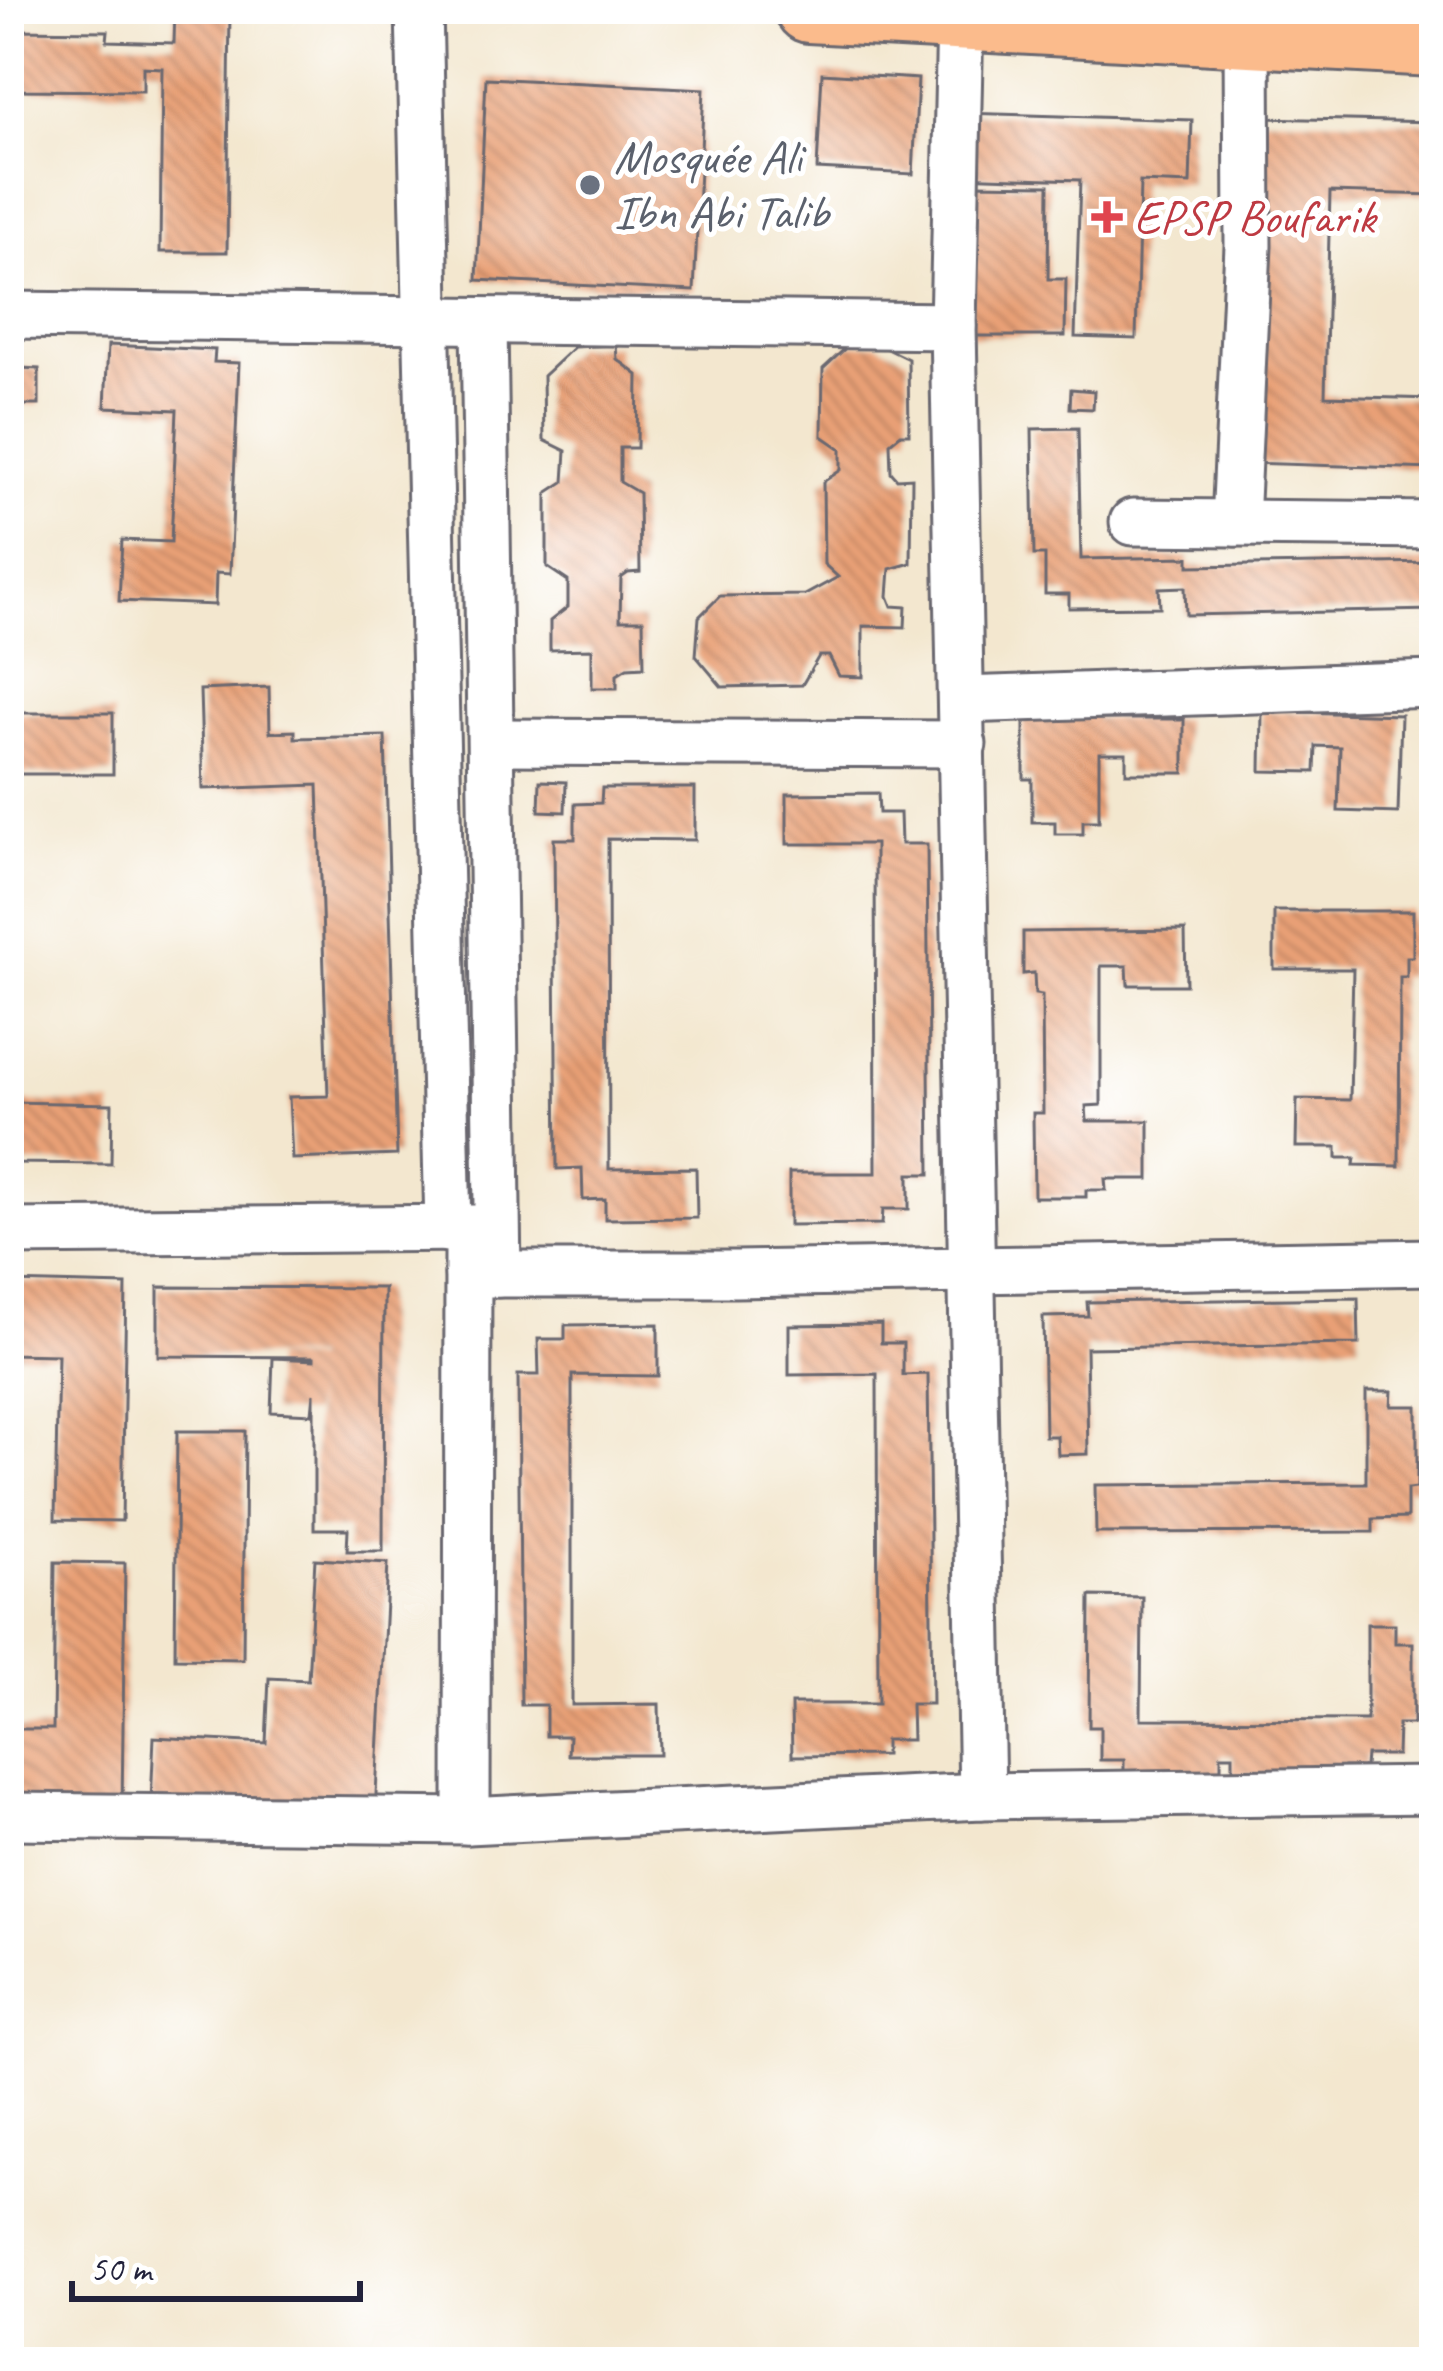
<svg xmlns="http://www.w3.org/2000/svg" width="1443" height="2371" viewBox="0 0 1443 2371" font-family="Caveat,sans-serif">
<style>
.building{fill:url(#building-back-hatch)}
.lines{fill:none;stroke-linecap:round;stroke-linejoin:round}
.minor-casing{stroke:#6b676f;stroke-width:51}
.primary-casing{stroke:#6b676f;stroke-width:72}
.minor{stroke:#fff;stroke-width:45}
.primary{stroke:#fbbb8c;stroke-width:66}
.worship-dot{fill:#6b7280;stroke:#fff;stroke-width:4.5}
.health-dot{fill:#e0444e;stroke:#fff;stroke-width:4.5}
.labels{text-anchor:middle;dominant-baseline:central;stroke-width:10;stroke-linejoin:round;paint-order:stroke}
.worship-label{font-size:48px;fill:#5b616d;stroke:#fff;text-anchor:start}
.health-label{font-size:48px;fill:#be3a42;stroke:#fff;text-anchor:start}
</style>
<defs>
<pattern id="building-back-hatch" width="6" height="6" patternUnits="userSpaceOnUse" patternTransform="scale(3)"><rect width="6" height="6" fill="#e9a076"/><path d="M-1 5l2 2M0 0l6 6M5-1l2 2" fill="none" stroke="#bc8262"/></pattern>
</defs>
<rect width="100%" height="100%" fill="#fff"/>
<filter id="ink" filterUnits="userSpaceOnUse"><feTurbulence type="fractalNoise" baseFrequency=".00833" numOctaves="2"/><feDisplacementMap in="SourceGraphic" scale="24" xChannelSelector="R" yChannelSelector="G"/><feConvolveMatrix kernelMatrix="1 2 1 2 8 2 1 2 1" color-interpolation-filters="sRGB"/></filter>
<filter id="wash" filterUnits="userSpaceOnUse"><feTurbulence type="fractalNoise" baseFrequency=".004" numOctaves="4" result="noise"/><feDisplacementMap in="SourceGraphic" scale="48" xChannelSelector="R" yChannelSelector="G"/><feGaussianBlur stdDeviation="2.7" result="paint"/><feColorMatrix in="noise" values="0 0 0 0 0 0 0 0 0 0 0 0 0 0 0 0 0 1.4 0 .05"/><feComposite in="paint" operator="in"/></filter>
<g filter="url(#wash)">
<rect width="100%" height="100%" fill="#f3e7cf"/>
<g id="blocks">
<!-- building -->
<g class="building">
<polygon points="175,9 230,9 227,252 160,252 162,68 143,67 143,91 9,90 9,30 108,31 107,41 174,43"/>
<polygon points="822,73 918,79 913,174 817,169"/>
<polygon points="486,78 704,89 694,291 477,280"/>
<polygon points="961,113 1192,120 1190,184 1140,182 1136,339 1075,337 1080,180 959,176"/>
<polygon points="1261,118 1434,122 1434,195 1330,192 1325,396 1434,399 1434,469 1249,463"/>
<polygon points="970,184 1049,185 1048,279 1066,279 1065,336 970,336"/>
<polygon points="877,344 908,359 909,434 901,434 890,443 891,472 897,479 912,478 911,563 890,569 888,596 892,606 906,607 905,627 863,626 863,677 839,676 829,656 819,656 802,685 722,687 696,656 699,617 720,596 805,595 838,577 824,564 823,482 841,470 841,449 822,436 823,369 849,345"/>
<polygon points="108,345 215,350 214,362 239,363 230,574 216,573 215,605 119,601 122,540 171,542 177,410 105,407"/>
<polygon points="616,345 617,359 638,375 637,448 620,448 620,482 639,493 640,572 628,573 621,578 620,620 643,620 644,667 627,668 617,674 617,688 592,688 592,649 550,650 550,621 568,607 568,581 547,567 547,493 564,482 566,451 544,440 543,376 574,347"/>
<polygon points="9,351 20,352 20,368 39,369 39,405 9,405"/>
<polygon points="1071,389 1094,391 1093,409 1070,408"/>
<polygon points="1078,428 1081,559 1189,557 1189,566 1434,562 1434,610 1186,615 1185,587 1159,588 1160,607 1069,608 1069,594 1045,594 1045,555 1034,555 1032,429"/>
<polygon points="269,687 270,732 295,731 295,738 385,736 397,1155 292,1159 289,1097 328,1096 318,785 203,789 200,690"/>
<polygon points="1024,709 1096,709 1096,719 1184,719 1184,773 1126,773 1126,753 1099,753 1099,821 1083,821 1083,834 1055,834 1055,822 1032,822 1032,779 1024,779"/>
<polygon points="1262,711 1401,715 1398,813 1338,811 1340,747 1316,746 1315,772 1261,771"/>
<rect x="9" y="713" width="104" height="61"/>
<polygon points="540,781 566,782 565,812 539,811"/>
<polygon points="602,788 695,788 695,840 608,839 609,1169 696,1168 697,1218 605,1219 605,1199 583,1200 582,1168 557,1169 554,839 575,839 575,804 601,803"/>
<polygon points="878,793 879,813 900,813 901,844 927,844 930,1174 909,1174 909,1209 883,1209 882,1224 789,1225 789,1173 876,1173 875,844 787,844 787,794"/>
<polygon points="1274,911 1413,911 1413,957 1407,957 1407,977 1400,977 1399,1166 1354,1165 1355,1158 1337,1158 1337,1147 1296,1147 1297,1099 1350,1100 1353,969 1274,969"/>
<polygon points="1185,930 1186,985 1128,985 1127,966 1101,966 1101,1105 1086,1106 1087,1121 1149,1121 1149,1179 1105,1179 1106,1190 1086,1190 1086,1197 1034,1197 1033,1113 1043,1113 1042,995 1035,994 1034,973 1023,974 1023,932"/>
<polygon points="9,1102 112,1104 111,1164 9,1163"/>
<polygon points="9,1282 126,1285 122,1521 55,1520 58,1355 9,1354"/>
<polygon points="158,1287 384,1288 383,1551 347,1551 348,1529 314,1529 314,1393 312,1414 271,1412 273,1358 314,1360 314,1357 158,1356"/>
<polygon points="1358,1298 1359,1344 1086,1348 1088,1454 1058,1455 1057,1436 1045,1436 1043,1317 1088,1316 1087,1302"/>
<polygon points="658,1324 658,1376 572,1375 572,1705 659,1704 660,1755 568,1755 569,1736 546,1736 546,1705 521,1705 518,1375 539,1375 538,1339 565,1339 565,1325"/>
<polygon points="881,1324 881,1343 903,1343 903,1375 928,1374 932,1704 911,1704 912,1740 885,1740 885,1755 792,1756 791,1704 878,1704 877,1374 789,1375 789,1325"/>
<polygon points="1366,1391 1392,1391 1391,1406 1417,1406 1417,1488 1407,1489 1407,1518 1373,1519 1373,1532 1096,1533 1095,1485 1366,1483"/>
<polygon points="177,1431 245,1431 243,1659 175,1658"/>
<polygon points="315,1559 388,1563 375,1813 151,1802 154,1737 266,1743 269,1678 308,1680"/>
<polygon points="55,1562 125,1563 122,1810 9,1809 9,1729 53,1729"/>
<polygon points="1090,1596 1142,1597 1141,1719 1367,1720 1367,1624 1395,1624 1395,1643 1413,1643 1413,1724 1398,1724 1397,1755 1366,1755 1365,1767 1344,1767 1344,1776 1233,1775 1233,1755 1221,1755 1221,1775 1124,1774 1124,1760 1100,1760 1100,1727 1089,1727"/>
</g>
</g>
</g>
<g filter="url(#ink)">
<use href="#blocks" fill-opacity="0" stroke="#6b676f" stroke-width="3"/>
<g class="lines">
<defs>
<g id="minor">
<polyline points="419,9 448,1229"/>
<polyline points="960,17 953,326 982,1796"/>
<polyline points="9,315 953,326"/>
<polyline points="484,323 498,1274"/>
<polyline points="1133,522 1434,525"/>
<polyline points="1235,523 1248,246 1247,33"/>
<polyline points="962,700 1434,684"/>
<polyline points="492,742 963,744"/>
<polyline points="9,1232 474,1228"/>
<polyline points="468,1274 736,1274 1434,1262"/>
<polyline points="9,1816 467,1821 982,1796 1434,1790"/>
<polyline points="467,1821 468,1248"/>
</g>
<polyline id="primary" points="809,9 1434,43"/>
</defs>
<!-- minor casing -->
<use href="#minor" class="minor-casing"/>
<!-- primary casing -->
<use href="#primary" class="primary-casing"/>
<!-- minor -->
<use href="#minor" class="minor"/>
<!-- primary -->
<use href="#primary" class="primary"/>
</g>
</g>
<!-- markers -->
<circle class="worship-dot" cx="590" cy="185" r="12"/>
<path class="health-dot" d="M1101 199h12v12h12v12h-12v12h-12v-12h-12v-12h12z"/>
<g class="labels">
<!-- worship labels -->
<g class="worship-label">
<text x="614" y="157">Mosquée Ali<tspan x="614" dy="55">Ibn Abi Talib</tspan></text>
</g>
<!-- health labels -->
<g class="health-label">
<text x="1134" y="217">EPSP Boufarik</text>
</g>
</g>
<!-- margin -->
<rect width="1443" height="2371" fill="none" stroke="#fff" stroke-width="48"/>
<!-- scale -->
<path d="M72 2281v18h288v-18" fill="none" stroke="#22223b" stroke-width="6"/>
<text x="90" y="2281" font-size="36" fill="#22223b" stroke="#ffffff" stroke-width="9" paint-order="stroke">50 m</text>
</svg>
